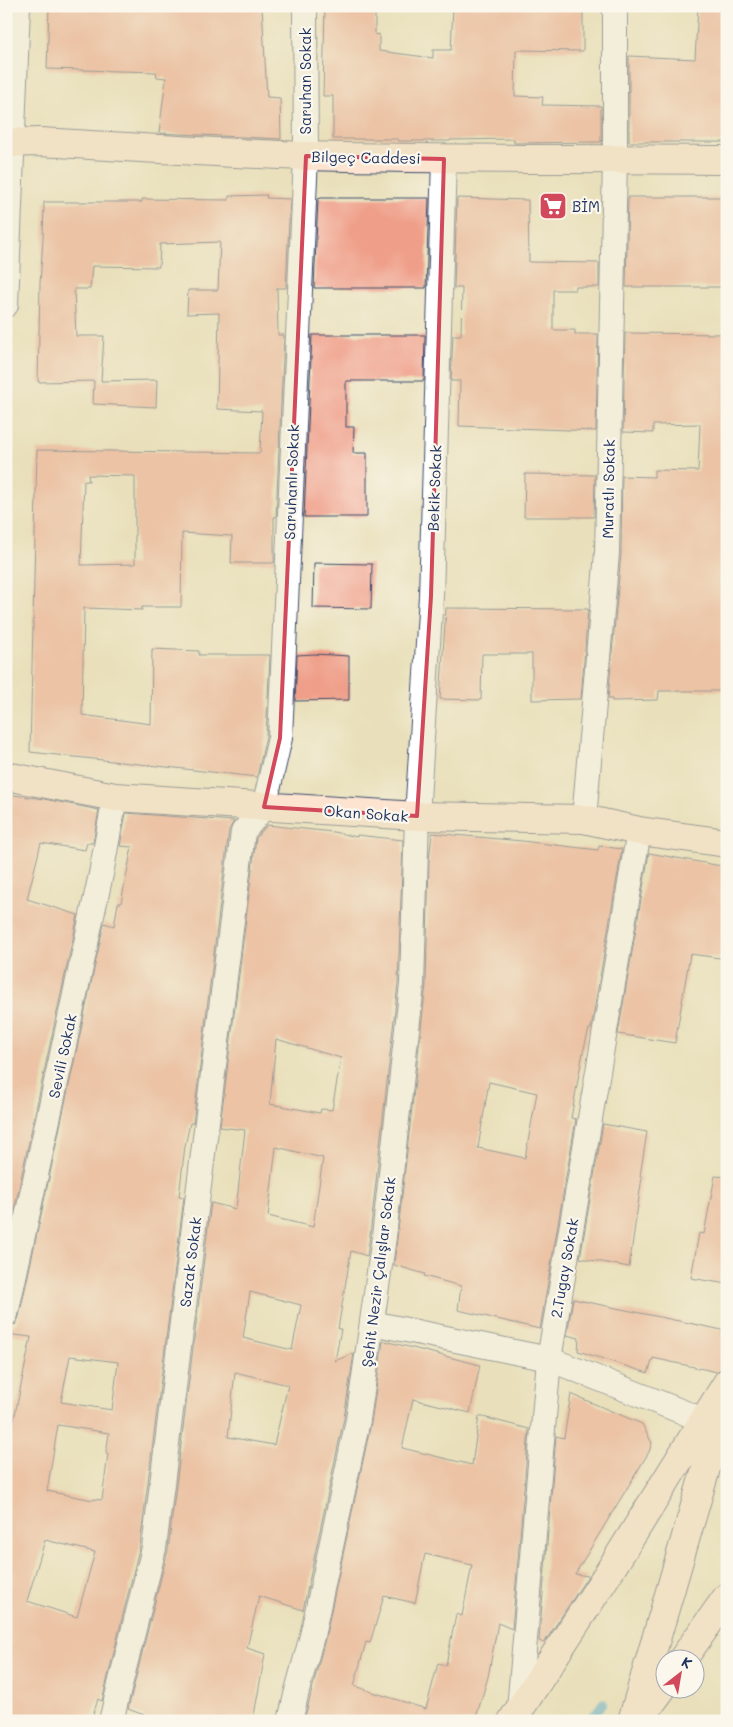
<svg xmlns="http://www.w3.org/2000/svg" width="733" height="1727" viewBox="0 0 733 1727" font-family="Mali,sans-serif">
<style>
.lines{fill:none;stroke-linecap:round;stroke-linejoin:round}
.stream{stroke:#54abd1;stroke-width:9}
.building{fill:#ef9f89;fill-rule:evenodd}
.street-casing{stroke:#3a4a6c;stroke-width:26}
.secondary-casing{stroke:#3a4a6c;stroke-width:30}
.street{stroke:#fff;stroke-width:24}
.secondary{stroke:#fde4d1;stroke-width:28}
.marked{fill:none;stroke:#d1495b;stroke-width:4;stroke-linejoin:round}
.labels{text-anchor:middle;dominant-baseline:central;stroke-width:4.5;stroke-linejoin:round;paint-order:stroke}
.street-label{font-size:15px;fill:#1b2f5e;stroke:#fbf7ec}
.poi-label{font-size:15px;fill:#1b2f5e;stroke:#fbf7ec;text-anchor:start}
</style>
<rect width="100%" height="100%" fill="#fbf7ec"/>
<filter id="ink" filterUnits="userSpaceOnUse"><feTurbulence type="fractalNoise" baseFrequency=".02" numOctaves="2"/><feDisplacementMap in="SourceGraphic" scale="10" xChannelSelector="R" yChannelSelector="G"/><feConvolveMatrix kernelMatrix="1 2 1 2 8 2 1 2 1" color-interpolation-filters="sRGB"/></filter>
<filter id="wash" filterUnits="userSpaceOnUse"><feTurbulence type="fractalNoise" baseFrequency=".0096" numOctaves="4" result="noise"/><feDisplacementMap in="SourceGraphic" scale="20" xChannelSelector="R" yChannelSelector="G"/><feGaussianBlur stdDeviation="1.12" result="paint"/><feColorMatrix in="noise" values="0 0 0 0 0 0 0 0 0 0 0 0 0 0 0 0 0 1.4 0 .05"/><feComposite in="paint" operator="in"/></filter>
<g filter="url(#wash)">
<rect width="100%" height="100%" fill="#e9e0bb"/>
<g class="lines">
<!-- stream -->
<polyline class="stream" points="590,1721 603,1703"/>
</g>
<g id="blocks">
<!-- building -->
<g class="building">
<polygon points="49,6 262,6 267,97 280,98 281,139 159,133 166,78 157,77 156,72 47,69"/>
<polygon points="325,6 375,6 375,35 379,34 379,51 433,58 433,50 451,50 453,6 583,6 583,51 516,50 515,96 543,97 542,105 601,106 601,142 514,143 514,139 450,140 450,141 398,141 398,139 333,139 333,96 323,96"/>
<polygon points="698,6 727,6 727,142 629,142 629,56 695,59"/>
<path d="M267,195L266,198L290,199L286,288H277L278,335H284L276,517H274V563H231L232,536L182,533L181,607H142V610L84,608L82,715L151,724L152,649L199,651V655H270L266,736L257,777L30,752L37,450L260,453L262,411L217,409L219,313L187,314L188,290H218L220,242L160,244L159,267L92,266L90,289H74L76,336H104L101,381L157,380L156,407L93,404L94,381L38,382L40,283L43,239L44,202H142V199L229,200V196ZM88,475L135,476V564L81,565L84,481H89Z"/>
<polygon points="628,197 727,197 727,287 626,287"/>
<polygon points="321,198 429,198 426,288 314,288 318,199"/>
<polygon points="457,198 528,200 529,262 599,263 599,287 575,287 575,290 553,290 553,330 575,330 575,334 598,334 596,431 459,426 460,381 451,381 453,335 461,335 462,288 454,288"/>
<polygon points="625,333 727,334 727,691 659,691 658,700 612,701 612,699 608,699 621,554 622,476 654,477 654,470 698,471 700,424 653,425 653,433 623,432"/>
<polygon points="312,335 425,335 424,381 346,381 346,427 354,427 353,453 367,453 367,517 304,517"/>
<polygon points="525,474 595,475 594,517 524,517"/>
<polygon points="314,563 372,564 371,609 313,608"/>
<polygon points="446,608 588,609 581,699 532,700 532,654 482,654 481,700 440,699"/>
<polygon points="314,654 349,656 349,700 295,701 297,655"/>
<polygon points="6,794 44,799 99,810 93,843 87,843 85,850 41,843 27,899 78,915 6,1248"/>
<path d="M126,813L234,821L229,830L193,1123H190L185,1146L179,1196L184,1197L140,1545L102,1701L98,1699L91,1721H6V1458L31,1337L6,1334V1327L16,1324L19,1317L104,923L114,926L118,903H121L132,847L120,846ZM70,1356L118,1362L112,1410L61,1402ZM58,1425L109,1433L106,1454H108L102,1500L94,1499L93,1500L47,1491ZM45,1540L95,1552L77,1617L27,1601Z"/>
<path d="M267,825L333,832L357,837V835L403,840L398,983L370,1235L367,1256L351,1251L338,1329H341L335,1361L354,1353L344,1418L303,1610L259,1596L247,1648L265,1654L253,1721H143L144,1715L128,1709L168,1550L211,1203L236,1209L245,1130L220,1127L256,838ZM276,1039L341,1058L332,1110L321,1109L320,1113L270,1104ZM276,1147L323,1158L313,1227L268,1216ZM250,1292L301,1305L292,1350L243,1338ZM235,1372L288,1385L274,1445L228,1437Z"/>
<path d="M432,833L522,841L598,850L599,846L622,849L591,1029H589L583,1052L571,1118L576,1119L540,1329L458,1310L461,1286L424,1276L425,1274L394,1265L426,985L429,861ZM489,1082L537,1093L525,1158L478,1148Z"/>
<polygon points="649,853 727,867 727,959 690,954 675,1043 618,1034"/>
<polygon points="603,1124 647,1132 640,1176 642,1177 629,1267 580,1258"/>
<polygon points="715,1176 727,1177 727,1284 691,1278 699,1233 704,1234"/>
<polygon points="573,1299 727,1331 727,1368 720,1369 717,1372 653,1358 648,1373 578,1351 579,1338 567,1335"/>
<path d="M385,1341L480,1365L470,1413L413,1399L402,1448L472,1465L479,1416L529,1429L512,1629L498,1623L488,1677L475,1721H304L325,1639L371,1423L383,1342ZM425,1554L472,1565L462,1616L456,1614L446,1665L438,1663L426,1709L354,1686L366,1642L370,1643L384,1596L415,1603Z"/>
<polygon points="571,1394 642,1424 652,1443 649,1452 575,1574 588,1576 544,1643 539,1641 556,1436 564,1438"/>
</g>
</g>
</g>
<g filter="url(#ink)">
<use href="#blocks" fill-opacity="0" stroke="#3a4a6c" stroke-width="1"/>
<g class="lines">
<defs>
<g id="street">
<polyline points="6,305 18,6"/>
<polyline points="584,819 607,553 615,158 615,6"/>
<polyline points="6,1314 101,874 115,797"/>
<polyline points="372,1323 549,1359 703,1420"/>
<polyline points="519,1709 549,1359 639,831"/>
<polyline points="111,1721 154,1548 243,832 264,807 280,738 306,156 305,6"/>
<polyline points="290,1721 297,1691 312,1636 358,1420 384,1237 412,984 417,816 431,596 444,159"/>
</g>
<g id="secondary">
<path d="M6,143L39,142C128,147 218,153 307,156C447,160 587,158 727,160"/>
<polyline points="6,776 115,797 417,816 584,819 639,831 727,843"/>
<polyline points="682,1660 727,1597"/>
<polyline points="641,1717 666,1683"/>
<polyline points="512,1721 609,1572 727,1383"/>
<polyline points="632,1721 726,1400"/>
</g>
</defs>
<!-- street casing -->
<use href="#street" class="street-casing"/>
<!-- secondary casing -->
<use href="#secondary" class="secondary-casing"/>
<!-- street -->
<use href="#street" class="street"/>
<!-- secondary -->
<use href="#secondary" class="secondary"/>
</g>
</g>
<!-- marked area -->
<path d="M0 0H733V1727H0ZM306,156L444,159L431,596L417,816L264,807L280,738Z" fill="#e9e0bb" fill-opacity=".55" fill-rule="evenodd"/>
<path class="marked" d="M306,156L444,159L431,596L417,816L264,807L280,738Z"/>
<!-- icons -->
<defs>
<symbol id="supermarket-square" viewBox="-11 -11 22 22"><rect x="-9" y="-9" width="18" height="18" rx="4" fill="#d1495b" stroke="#fbf7ec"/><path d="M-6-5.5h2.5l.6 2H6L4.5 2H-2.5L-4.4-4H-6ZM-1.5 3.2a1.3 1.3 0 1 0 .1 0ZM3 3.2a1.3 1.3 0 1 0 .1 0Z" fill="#fff"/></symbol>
</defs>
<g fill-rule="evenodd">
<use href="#supermarket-square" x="537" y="190" width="32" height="32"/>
</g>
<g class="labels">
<!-- street labels -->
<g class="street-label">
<text transform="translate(305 81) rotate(-90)">Saruhan Sokak</text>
<text transform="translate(366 157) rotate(1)">Bilgeç Caddesi</text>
<text transform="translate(291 482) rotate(-88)">Saruhanlı Sokak</text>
<text transform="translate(434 488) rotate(-88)">Bekik Sokak</text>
<text transform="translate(608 489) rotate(-89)">Muratlı Sokak</text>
<text transform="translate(366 813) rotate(4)">Okan Sokak</text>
<text transform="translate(62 1056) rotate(-78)">Sevili Sokak</text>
<text transform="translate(190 1262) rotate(-83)">Sazak Sokak</text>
<text transform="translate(564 1268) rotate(-80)">2.Tugay Sokak</text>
<text transform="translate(378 1272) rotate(-83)">Şehit Nezir Çalışlar Sokak</text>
</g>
<!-- poi labels -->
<g class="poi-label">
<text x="572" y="206">BİM</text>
</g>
</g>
<!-- margin -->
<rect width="733" height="1727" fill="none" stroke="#fbf7ec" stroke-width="25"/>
<!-- north arrow -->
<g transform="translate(680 1674) rotate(31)"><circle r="24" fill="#fbf7ec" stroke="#a1a7b3"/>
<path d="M0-4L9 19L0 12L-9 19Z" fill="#d1495b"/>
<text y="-8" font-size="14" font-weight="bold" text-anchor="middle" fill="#1b2f5e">K</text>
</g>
</svg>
